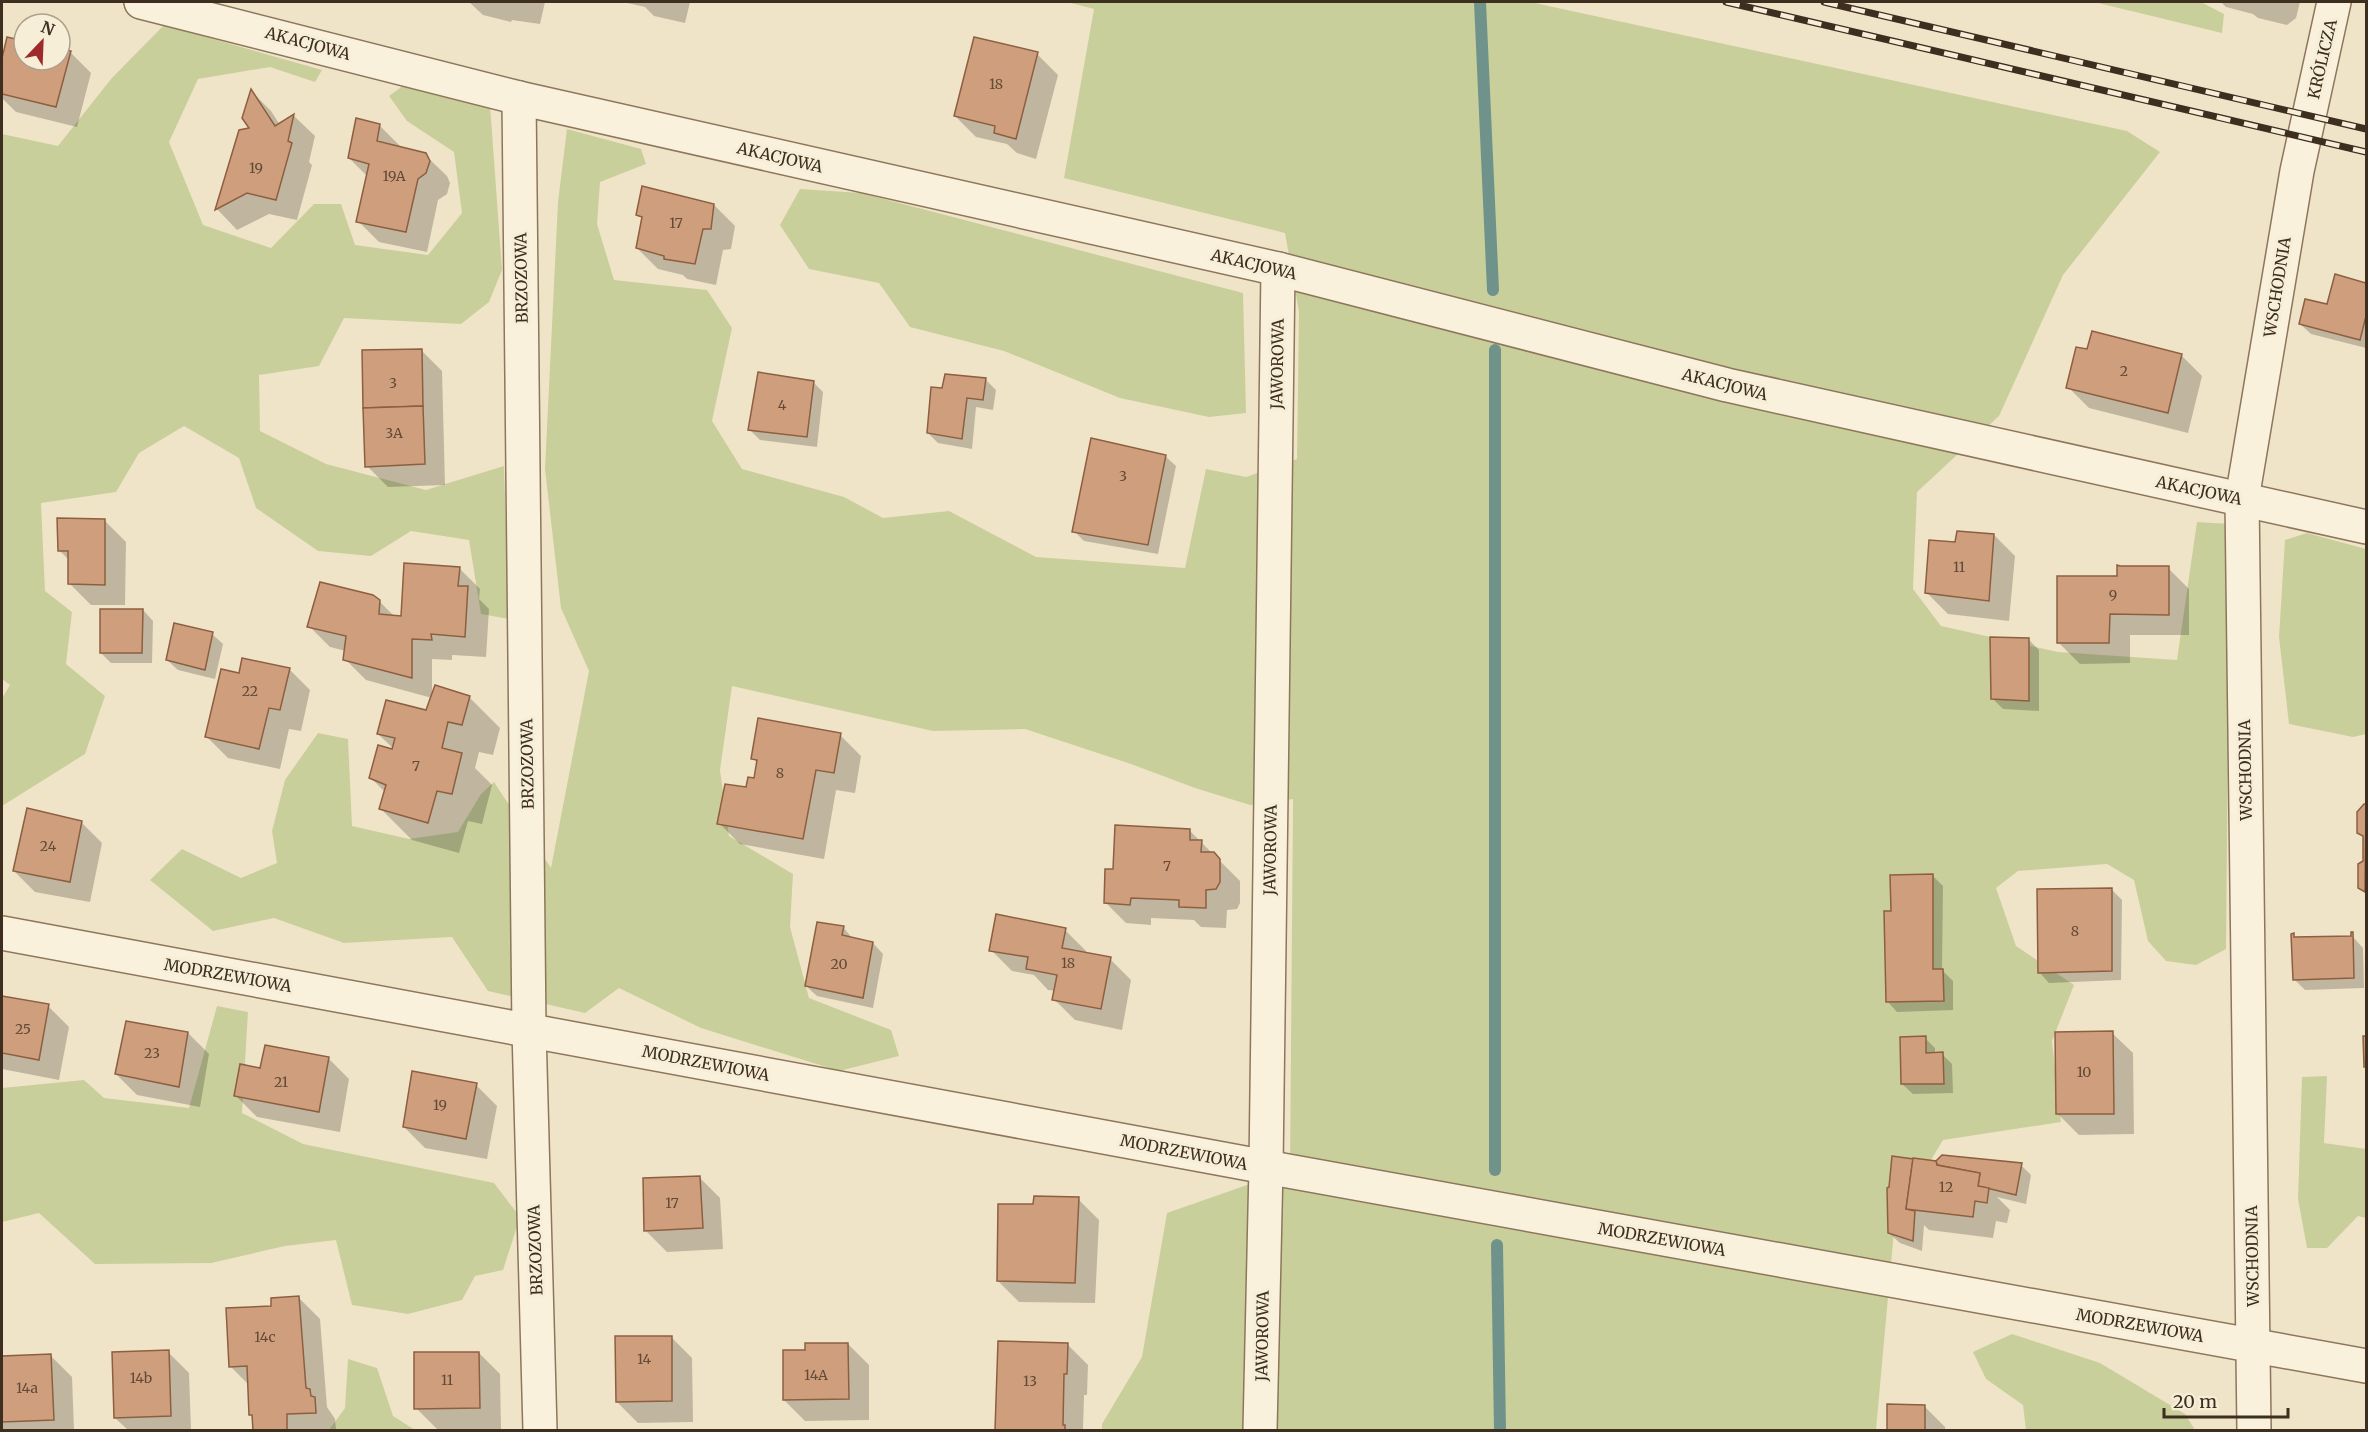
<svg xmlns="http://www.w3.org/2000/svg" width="2368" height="1432" viewBox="0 0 2368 1432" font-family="Merriweather,serif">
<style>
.green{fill:#c9cf9b}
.shadow{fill:#0003}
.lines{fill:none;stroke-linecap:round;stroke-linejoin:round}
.stream{stroke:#6f938a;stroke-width:12}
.building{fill:#cf9f7d;stroke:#8d5f41;stroke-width:1.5}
.minor-casing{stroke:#8d765c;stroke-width:36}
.minor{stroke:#faf1dc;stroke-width:33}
.rail-casing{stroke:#3d2e20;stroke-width:7}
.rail{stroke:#f7eed8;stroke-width:4.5;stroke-dasharray:14;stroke-linecap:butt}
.labels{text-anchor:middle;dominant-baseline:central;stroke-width:6;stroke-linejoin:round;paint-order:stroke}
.number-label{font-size:14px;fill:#624a37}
.street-label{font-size:16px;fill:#3d2e20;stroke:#f7eed8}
</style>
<rect width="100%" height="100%" fill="#f0e4c8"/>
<!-- green -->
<g class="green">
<polygon points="1067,2 1530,2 2127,131 2160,152 2063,275 1999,416 1917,492 1913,589 1941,626 2058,652 2177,660 2197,522 2230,524 2226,949 2196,965 2166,961 2148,941 2134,880 2107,864 2018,871 1996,888 2016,946 2074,985 2052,1041 2061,1122 1943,1140 1895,1220 1876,1430 1102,1430 1102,1424 1142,1357 1167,1213 1290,1170 1293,799 1250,805 1195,788 1131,764 1025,729 933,731 732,686 720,770 729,836 793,874 790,927 809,998 891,1030 899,1056 839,1071 701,1028 619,988 585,1013 488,991 452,937 344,943 274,918 213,931 150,880 182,849 241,878 277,863 272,831 285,780 318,733 348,739 352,826 409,839 458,832 481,794 494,782 551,868 589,671 561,608 545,469 558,202 567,129 641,149 646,164 600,182 597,224 614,280 707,290 732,328 712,421 742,469 844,497 883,518 949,511 1036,557 1185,568 1206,469 1246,477 1297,459 1299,312 1285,233 1064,178 1094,9"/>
<polygon points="2094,2 2201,2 2224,14 2222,33"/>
<polygon points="164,25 322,70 315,82 270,67 198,79 169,142 203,225 271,248 314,204 341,204 355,245 428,255 462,213 454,152 407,121 389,96 412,79 490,105 502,270 489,302 461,324 344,318 319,366 259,375 260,431 326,464 426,490 504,466 509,619 481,614 469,540 411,531 371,556 318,551 256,508 239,458 184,426 139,453 116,492 41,503 45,591 72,612 66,664 105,696 85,754 2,806 2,698 10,685 2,679 2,134 58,146 111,79"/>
<polygon points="800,189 861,193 1243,293 1246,413 1209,417 1120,398 1004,351 910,327 879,283 809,269 780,225"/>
<polygon points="2307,533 2366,549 2366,734 2353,737 2289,724 2279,637 2285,540"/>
<polygon points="217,1006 248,1012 242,1113 303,1144 494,1183 520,1217 503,1270 475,1276 462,1300 408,1314 352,1305 336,1240 285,1246 211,1263 95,1264 39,1213 2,1222 2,1088 84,1080 104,1098 189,1108"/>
<polygon points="2327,1076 2324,1143 2366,1149 2366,1218 2358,1216 2327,1248 2307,1248 2298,1199 2302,1077"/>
<polygon points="2012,1334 2100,1363 2185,1414 2195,1430 2026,1430 2023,1405 1986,1379 1973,1352"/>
<polygon points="348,1359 377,1368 393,1416 415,1430 329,1430 345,1408"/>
</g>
<!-- shadow -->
<g class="shadow">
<polygon points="469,2 545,2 540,24 512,20 511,22 483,15"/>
<polygon points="623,2 690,2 685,23 654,16 645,7"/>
<polygon points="2221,2 2300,2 2296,18 2287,25 2258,18 2253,14 2226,7"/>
<polygon points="8,39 24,43 24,60 60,60 60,50 70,52 91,73 77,127 16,112 2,98 2,64"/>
<polygon points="1037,54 1058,75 1036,159 1017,153 1007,144 976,137 955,116"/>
<polygon points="251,91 271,111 280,125 294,116 315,136 309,162 312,165 297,220 269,214 237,230 217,209 240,131 251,129"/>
<polygon points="379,125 400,146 400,148 425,155 447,176 450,183 447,194 438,200 427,252 379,242 358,221 368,177 349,158"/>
<polygon points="714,205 735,226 731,249 723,250 716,285 687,279 683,275 658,269 637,248 643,219 638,214"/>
<polygon points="2336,276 2366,284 2366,348 2311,334 2300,324 2328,306"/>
<polygon points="421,350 442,371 445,485 388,487 367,466"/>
<polygon points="2181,355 2202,376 2188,433 2089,408 2068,387"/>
<polygon points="986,380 996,390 993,410 976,407 972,449 938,443 928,433 943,390"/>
<polygon points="813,382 823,392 817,447 760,440 750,430"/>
<polygon points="1165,456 1176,466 1158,554 1084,541 1074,531"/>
<polygon points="105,521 126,542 125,605 91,605 70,584 69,560 59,550"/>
<polygon points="1994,535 2015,556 2009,621 1948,614 1927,593 1957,543"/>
<polygon points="459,568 480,589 479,599 489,609 486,657 452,655 452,660 432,659 432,695 469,697 500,728 493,755 479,752 475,768 492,785 482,824 468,821 459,853 412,840 381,809 386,793 371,778 396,751 378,734 427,712 432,698 366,680 345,659 346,651 330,647 309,626 379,601 395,617 402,618"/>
<polygon points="2168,568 2189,589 2189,635 2130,635 2130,663 2080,664 2059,643 2119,577"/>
<polygon points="143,610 153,621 152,663 111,663 101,653"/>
<polygon points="212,634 223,644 215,679 178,670 167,660"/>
<polygon points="2028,639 2039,650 2039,711 2003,709 1993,699"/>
<polygon points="289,669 310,690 301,731 289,729 280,769 228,758 207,737 240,675"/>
<polygon points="840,735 861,756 855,793 836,790 824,859 740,844 719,823 755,780 758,764 753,758"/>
<polygon points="2365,806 2366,806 2366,894 2359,887 2364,861 2365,838 2359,832"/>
<polygon points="81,822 102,843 90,902 35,892 14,871"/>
<polygon points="1190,831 1240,881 1240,903 1237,909 1227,910 1226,928 1201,927 1194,920 1151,918 1151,925 1126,923 1105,902 1114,871"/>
<polygon points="1932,875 1943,886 1942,970 1953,981 1953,1010 1897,1012 1887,1001 1892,912"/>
<polygon points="2112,890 2122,900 2121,980 2049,983 2039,972"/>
<polygon points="843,927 853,939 873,943 883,954 873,1008 817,996 806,986"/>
<polygon points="1065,930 1086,951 1086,954 1110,959 1131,980 1122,1030 1075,1020 1054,999 1056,991 1048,990 1034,975 1012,971 991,950"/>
<polygon points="2353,937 2363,948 2364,988 2305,990 2295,980"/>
<polygon points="2,997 48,1006 69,1027 59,1080 2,1069"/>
<polygon points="188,1033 209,1054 200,1107 137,1095 116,1074"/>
<polygon points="2112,1033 2133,1053 2134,1134 2079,1135 2058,1114"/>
<polygon points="1925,1038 1935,1048 1935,1054 1942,1054 1952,1064 1953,1093 1913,1094 1902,1084"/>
<polygon points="328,1058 349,1079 340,1132 257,1117 236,1096 261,1069"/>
<polygon points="476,1085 497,1106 487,1159 425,1148 404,1127"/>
<polygon points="1937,1162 2021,1165 2031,1175 2026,1204 1997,1197 2010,1210 2007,1223 1996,1221 1993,1238 1929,1230 1924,1225 1922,1251 1900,1243 1889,1233"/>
<polygon points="699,1177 720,1198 723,1249 667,1252 646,1231"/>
<polygon points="1078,1199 1099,1220 1095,1303 1019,1302 998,1281 1035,1206"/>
<polygon points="299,1298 320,1319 327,1407 335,1419 336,1430 254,1430 254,1417 251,1414 250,1386 230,1366 272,1307"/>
<polygon points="671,1337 692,1358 693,1422 638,1423 617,1402"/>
<polygon points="999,1342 1067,1344 1088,1365 1087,1395 1084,1395 1083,1430 997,1430"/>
<polygon points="848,1344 869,1365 869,1420 805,1421 784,1400 806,1351"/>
<polygon points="168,1352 189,1373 191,1430 128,1430 115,1418"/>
<polygon points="479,1353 500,1374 501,1429 437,1429 416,1408"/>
<polygon points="51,1356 72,1377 74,1430 2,1430 2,1358"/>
<polygon points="1888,1406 1924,1406 1945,1427 1945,1430 1888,1430"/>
</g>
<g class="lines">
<!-- stream -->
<g class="stream">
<polyline points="1480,2 1493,290"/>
<polyline points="1495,1170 1495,350"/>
<polyline points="1497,1245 1500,1430"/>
</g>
</g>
<!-- building -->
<g class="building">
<polygon points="7,37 24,41 24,60 60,60 60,49 71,51 56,107 2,94 2,58"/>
<polygon points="974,37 1038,52 1016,139 994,133 995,126 954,116"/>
<polygon points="251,89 275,126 294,114 288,141 292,143 276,200 247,193 215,210 239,130 249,128 242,118"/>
<polygon points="356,118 380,124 377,141 426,153 430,161 426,173 418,179 406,232 356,222 369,164 348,158"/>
<polygon points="642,186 714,204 711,229 703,229 695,264 664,259 664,256 636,248 642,217 636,215"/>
<polygon points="2335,274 2366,283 2366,316 2360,340 2299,324 2305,299 2327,304"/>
<polygon points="2092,331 2182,354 2168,413 2066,388 2076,347 2087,349"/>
<polygon points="422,349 423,406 363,408 362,350"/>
<polygon points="758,372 814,381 807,437 748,430"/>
<polygon points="945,374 986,378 983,400 967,398 962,439 927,433 931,387 942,388"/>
<polygon points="423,406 425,464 365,467 363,408"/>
<polygon points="1091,438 1166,455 1148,545 1072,532"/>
<polygon points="57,518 105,519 105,585 68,584 68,551 58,551"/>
<polygon points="1957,531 1994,534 1989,601 1925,593 1929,540 1955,542"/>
<polygon points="404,563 460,567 458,586 468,586 465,637 431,634 432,640 412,639 412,678 343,660 346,636 307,627 320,582 373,595 380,600 379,614 401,616"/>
<polygon points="2117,565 2120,566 2169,566 2169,615 2110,614 2109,643 2057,643 2057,576 2117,576"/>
<polygon points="100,609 143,609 142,653 100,653"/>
<polygon points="174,623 213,632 205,670 166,660"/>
<polygon points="1990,637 2029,638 2029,701 1991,699"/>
<polygon points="242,658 290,668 280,710 269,708 259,749 205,737 221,669 239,673"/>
<polygon points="435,685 470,696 462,725 448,722 442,748 462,753 452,794 437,791 428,823 379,809 386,785 369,778 378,745 392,749 395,738 377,734 386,700 426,710"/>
<polygon points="758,718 841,733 834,773 816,770 803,839 717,824 725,784 746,787 748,777 754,778 757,760 751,759"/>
<polygon points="2364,804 2366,804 2365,892 2358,888 2358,864 2363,861 2363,836 2357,833 2357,812"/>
<polygon points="27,808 82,821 70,882 13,871"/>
<polygon points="1115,825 1190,829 1190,840 1202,840 1201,852 1214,852 1220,859 1220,882 1216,889 1206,890 1206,908 1179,907 1179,900 1131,898 1130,905 1104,903 1105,869 1113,869"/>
<polygon points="1933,874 1933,969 1943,969 1944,1001 1886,1002 1884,911 1891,911 1890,875"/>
<polygon points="2112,888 2112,971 2038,973 2037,889"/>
<polygon points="996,914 1066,928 1062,948 1111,957 1101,1009 1052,1000 1057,975 1026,969 1028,957 989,951"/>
<polygon points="817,922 844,926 842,935 873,942 863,998 805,986"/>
<polygon points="2351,932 2353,932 2354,978 2293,980 2291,934 2294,933 2294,937 2351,936"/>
<polygon points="2,996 49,1004 39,1060 2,1053"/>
<polygon points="126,1021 188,1032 179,1087 115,1074"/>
<polygon points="2113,1031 2114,1114 2056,1114 2055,1032"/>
<polygon points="1926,1036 1926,1053 1943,1052 1944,1084 1901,1084 1900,1037"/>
<polygon points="2363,1036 2366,1036 2366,1067 2364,1067"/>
<polygon points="265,1045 329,1057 319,1112 234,1096 240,1064 260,1068"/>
<polygon points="412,1071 477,1083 466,1139 403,1127"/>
<polygon points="1942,1155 2022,1163 2016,1195 1978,1186 1980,1173 1937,1165 1936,1161"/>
<polygon points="1892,1156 1913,1159 1906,1209 1915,1211 1913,1241 1888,1233 1887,1188 1889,1187"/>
<polygon points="1913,1158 1936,1161 1937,1165 1980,1173 1978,1186 1989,1188 1987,1203 1975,1201 1973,1217 1906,1209"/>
<polygon points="700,1176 703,1228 644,1231 643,1178"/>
<polygon points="1034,1196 1079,1197 1075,1283 997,1281 998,1204 1033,1204"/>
<polygon points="299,1296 306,1388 310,1389 311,1396 315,1397 316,1413 287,1414 287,1430 253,1430 252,1415 249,1415 247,1366 229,1367 226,1308 271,1306 271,1298"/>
<polygon points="615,1336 672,1336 672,1401 616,1402"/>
<polygon points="998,1341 1068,1343 1067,1374 1064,1374 1063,1425 1065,1425 1065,1430 995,1430"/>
<polygon points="805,1343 848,1343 849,1399 783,1400 783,1350 805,1350"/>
<polygon points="169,1350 171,1416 114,1418 112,1352"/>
<polygon points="414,1352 479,1352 480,1408 414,1409"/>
<polygon points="51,1354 54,1420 2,1422 2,1356"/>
<polygon points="1887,1404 1925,1405 1925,1430 1887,1430"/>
</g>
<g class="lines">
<defs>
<g id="minor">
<polyline points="141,2 519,98 1278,269 1727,385 2366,527"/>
<polyline points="519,98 529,1030 540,1430"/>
<polyline points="2,933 1266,1167 2366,1366"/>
<polyline points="1260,1430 1266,1167 1278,269"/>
<polyline points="2254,1430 2242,499 2297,171 2334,2"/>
</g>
</defs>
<!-- minor casing -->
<use href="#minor" class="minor-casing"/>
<!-- minor -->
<use href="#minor" class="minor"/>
<defs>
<g id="rail">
<polyline points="1726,2 2366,152"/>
<polyline points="1824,2 2366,129"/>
</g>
</defs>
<!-- rail casing -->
<use href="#rail" class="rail-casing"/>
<!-- rail -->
<use href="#rail" class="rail"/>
</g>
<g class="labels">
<!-- number labels -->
<g class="number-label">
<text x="996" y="84">18</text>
<text x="256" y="168">19</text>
<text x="394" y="176">19A</text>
<text x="676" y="223">17</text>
<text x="2124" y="371">2</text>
<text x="393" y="383">3</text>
<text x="782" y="405">4</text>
<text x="394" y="433">3A</text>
<text x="1123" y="476">3</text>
<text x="1959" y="567">11</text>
<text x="2113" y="595">9</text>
<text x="250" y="691">22</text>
<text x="416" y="766">7</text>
<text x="780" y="773">8</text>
<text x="48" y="846">24</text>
<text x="1167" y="866">7</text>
<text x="2075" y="931">8</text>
<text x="1068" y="963">18</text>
<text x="839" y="964">20</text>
<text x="23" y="1029">25</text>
<text x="152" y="1053">23</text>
<text x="2084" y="1072">10</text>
<text x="281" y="1082">21</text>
<text x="440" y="1105">19</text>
<text x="1946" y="1187">12</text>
<text x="672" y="1203">17</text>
<text x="265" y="1337">14c</text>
<text x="644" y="1359">14</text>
<text x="816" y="1375">14A</text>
<text x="141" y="1378">14b</text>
<text x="447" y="1380">11</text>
<text x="1030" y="1381">13</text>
<text x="27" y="1388">14a</text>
</g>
<!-- street labels -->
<g class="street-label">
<text transform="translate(308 43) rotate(15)">AKACJOWA</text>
<text transform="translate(2322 59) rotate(-77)">KRÓLICZA</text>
<text transform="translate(780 157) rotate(13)">AKACJOWA</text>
<text transform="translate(1254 264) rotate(13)">AKACJOWA</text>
<text transform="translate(521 278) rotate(-91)">BRZOZOWA</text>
<text transform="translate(2277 287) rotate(-81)">WSCHODNIA</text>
<text transform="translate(1277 364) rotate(-89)">JAWOROWA</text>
<text transform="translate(1725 384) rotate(14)">AKACJOWA</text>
<text transform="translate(2199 490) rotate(12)">AKACJOWA</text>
<text transform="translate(527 764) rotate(-91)">BRZOZOWA</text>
<text transform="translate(2245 770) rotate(-91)">WSCHODNIA</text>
<text transform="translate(1270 850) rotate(-89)">JAWOROWA</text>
<text transform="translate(228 975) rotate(10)">MODRZEWIOWA</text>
<text transform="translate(706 1063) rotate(11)">MODRZEWIOWA</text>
<text transform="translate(1184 1152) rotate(11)">MODRZEWIOWA</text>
<text transform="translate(1662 1239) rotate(10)">MODRZEWIOWA</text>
<text transform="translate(535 1250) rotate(-92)">BRZOZOWA</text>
<text transform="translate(2252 1256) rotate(-91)">WSCHODNIA</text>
<text transform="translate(2140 1325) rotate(10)">MODRZEWIOWA</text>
<text transform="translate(1262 1336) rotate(-89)">JAWOROWA</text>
</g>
</g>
<!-- border -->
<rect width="2368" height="1432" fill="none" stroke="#3d2e20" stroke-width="6"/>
<!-- north arrow -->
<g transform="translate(42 42) rotate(23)"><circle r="28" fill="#f7eed8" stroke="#ada18e" stroke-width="1.5"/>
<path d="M0-4.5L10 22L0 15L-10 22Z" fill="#9e2a2b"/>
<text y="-9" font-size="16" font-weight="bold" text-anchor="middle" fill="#3d2e20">N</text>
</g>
<!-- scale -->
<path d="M2164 1408v9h124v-9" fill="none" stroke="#3d2e20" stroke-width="3"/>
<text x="2173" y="1408" font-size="18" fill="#3d2e20" stroke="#f7eed8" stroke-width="4.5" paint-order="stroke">20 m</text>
</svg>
